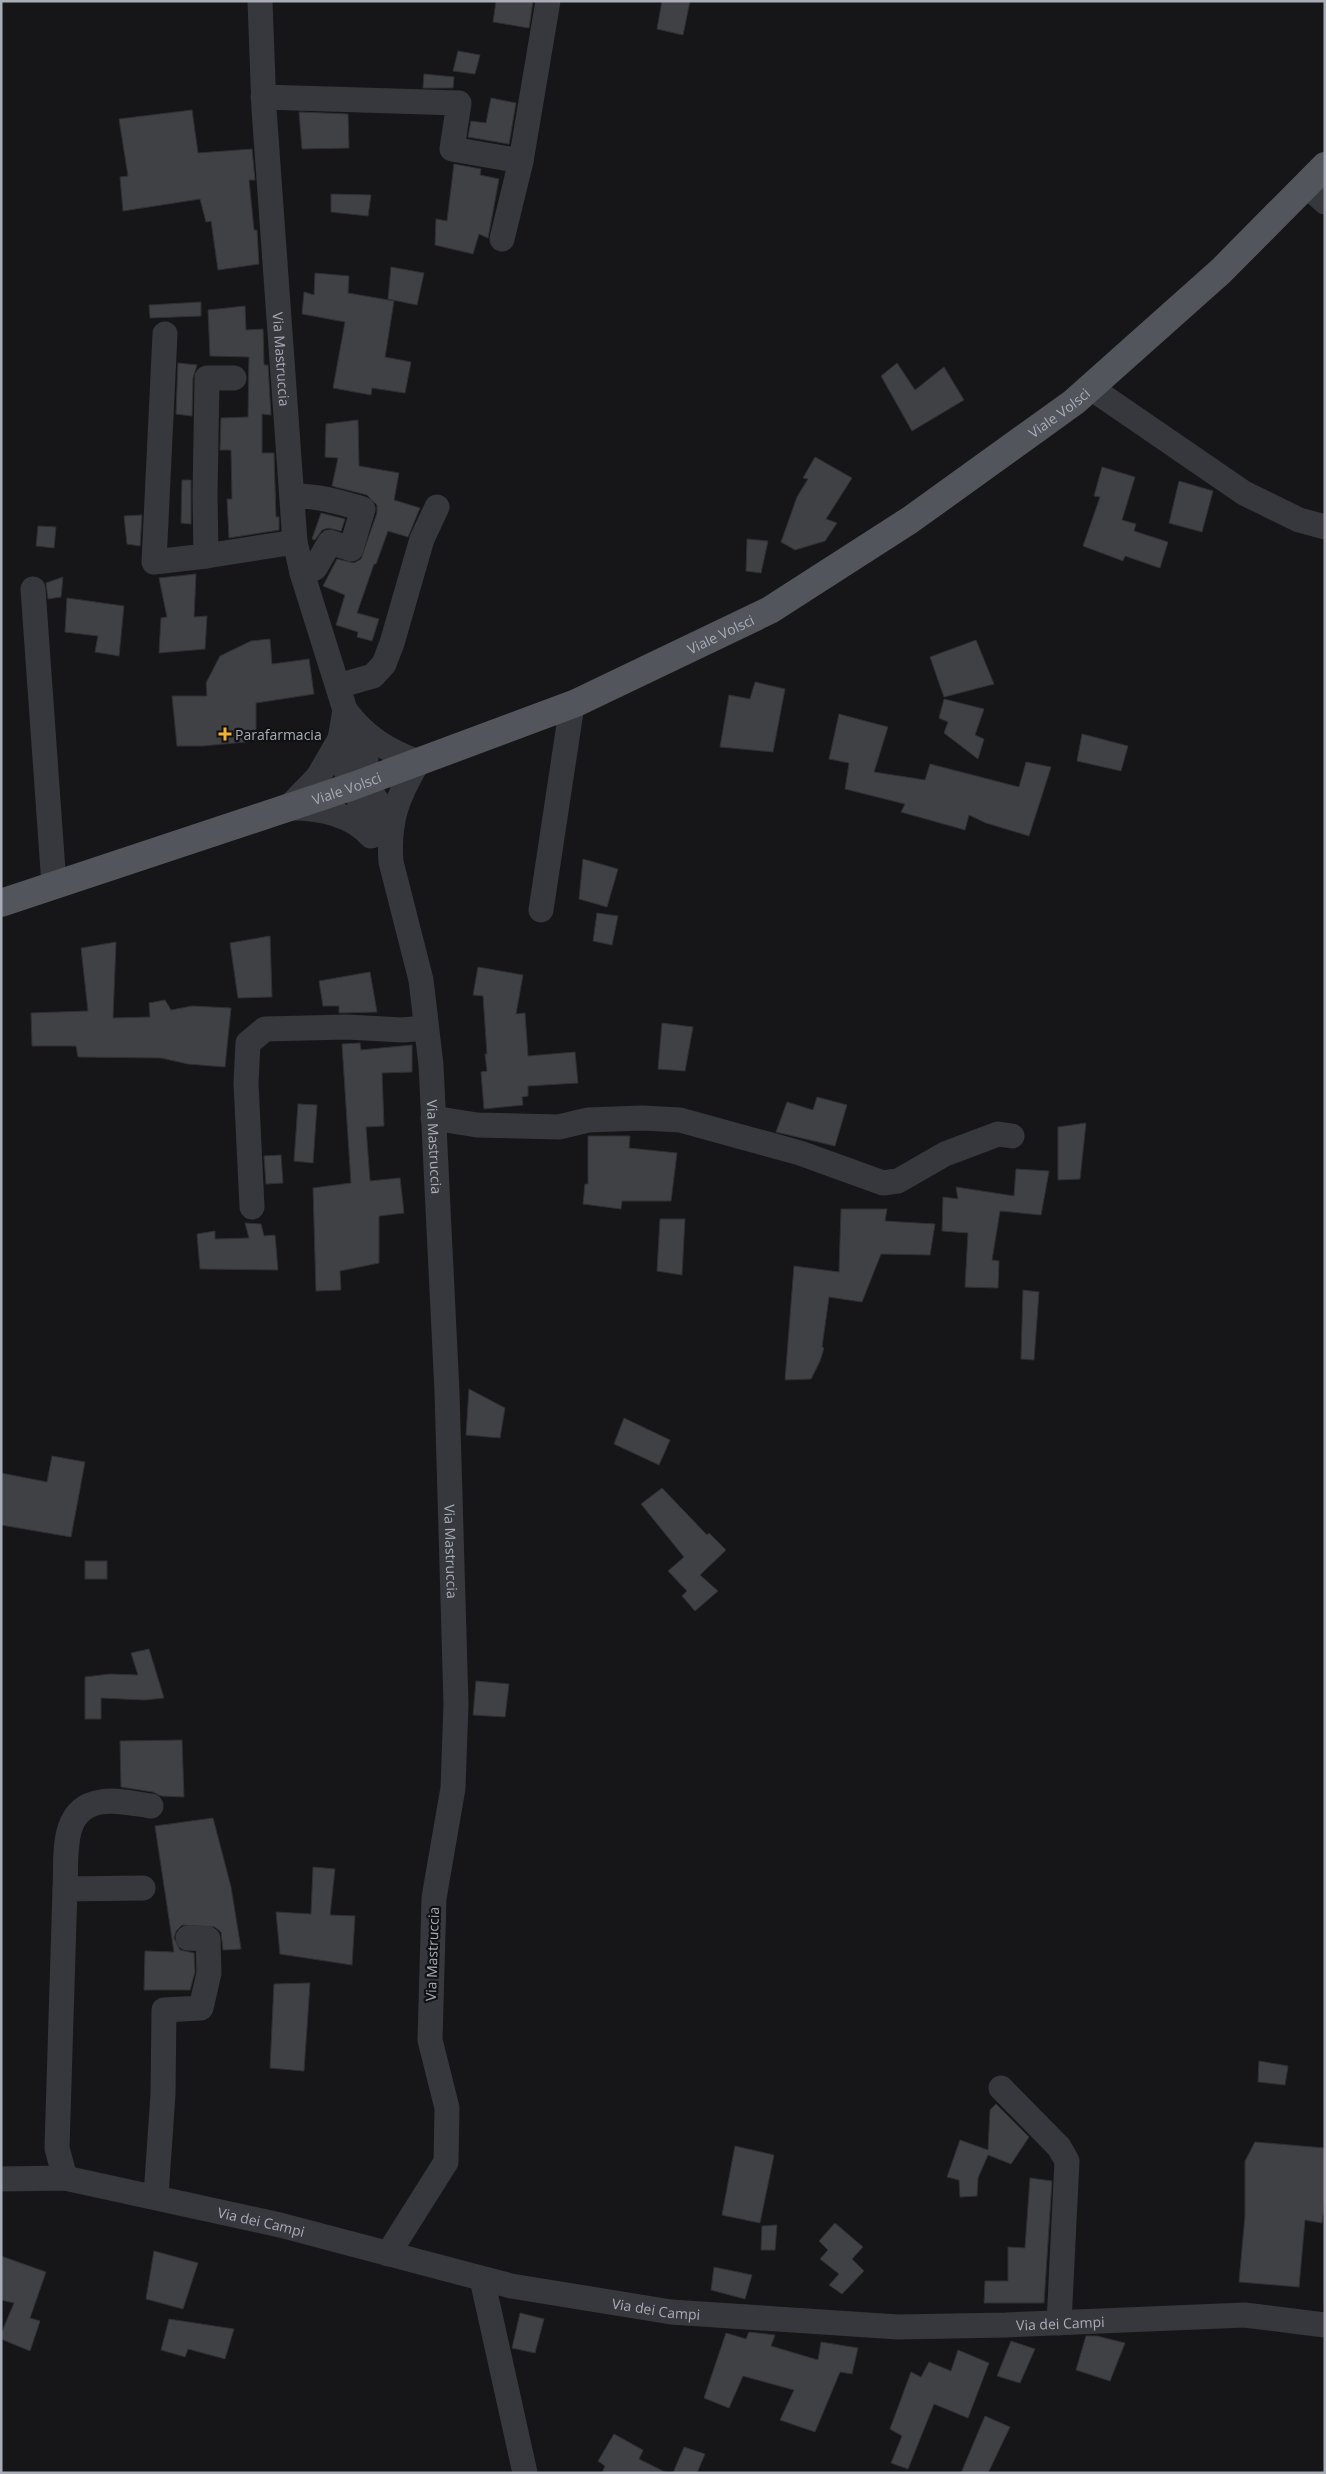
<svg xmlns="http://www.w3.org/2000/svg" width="1326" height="2474" viewBox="0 0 1326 2474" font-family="'Open Sans',sans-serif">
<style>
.building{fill:#404145;stroke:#303034}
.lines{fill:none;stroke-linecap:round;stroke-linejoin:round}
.minor{stroke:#37383d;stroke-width:25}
.major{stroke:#53555c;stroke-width:28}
.poi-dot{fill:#f2b134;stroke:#111113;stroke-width:2}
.labels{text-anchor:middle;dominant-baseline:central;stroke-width:4.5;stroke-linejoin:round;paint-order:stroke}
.street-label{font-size:14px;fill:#a8adb8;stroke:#111113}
.poi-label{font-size:14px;fill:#a8adb8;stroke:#111113;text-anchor:start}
</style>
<rect width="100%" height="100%" fill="#161618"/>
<!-- building -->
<g class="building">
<polygon points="496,1 533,1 529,28 493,22"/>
<polygon points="662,1 690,1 683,35 657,29"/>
<polygon points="458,51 480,55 475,74 453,71"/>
<polygon points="424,74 454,77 453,88 423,88"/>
<polygon points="491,98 516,103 509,144 468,137 471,121 486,123"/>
<polygon points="192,110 198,153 252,149 255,180 249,180 254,230 257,230 259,264 218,270 211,221 206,222 200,199 123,211 120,177 128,176 119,119"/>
<polygon points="299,112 348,114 349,148 302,149"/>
<polygon points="454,164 481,169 480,175 499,179 488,238 479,234 473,254 435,245 436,219 447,221"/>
<polygon points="331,194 371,195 368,216 331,212"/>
<polygon points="391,267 424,273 417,305 388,299"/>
<polygon points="315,273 349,276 348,293 394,301 385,357 411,362 405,393 372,388 371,395 333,388 345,322 302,314 304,292 314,295"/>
<polygon points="201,302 201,316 150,318 149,305"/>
<polygon points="245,306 246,330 263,329 264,365 268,365 271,415 262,414 262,453 274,453 276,517 279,517 279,530 229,538 227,499 232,499 231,450 220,450 221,418 248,417 249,357 210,356 208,310"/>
<polygon points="178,363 197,365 193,378 192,416 176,414"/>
<polygon points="897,363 915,390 944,367 964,400 912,431 881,376"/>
<polygon points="358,420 359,466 399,473 394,500 420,508 408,537 388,531 376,564 374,564 357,613 379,619 372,641 357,637 358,632 336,625 345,595 323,586 337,559 354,563 361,559 377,513 377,505 367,495 332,486 338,458 325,457 326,424"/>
<polygon points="815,457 852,478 826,519 837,523 825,541 795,550 781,542 797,497 808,479 803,478"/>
<polygon points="1102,467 1135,477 1122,520 1136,524 1134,531 1168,542 1160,568 1125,556 1123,561 1083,546 1100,497 1094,496"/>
<polygon points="182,480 191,480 191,524 181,523"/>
<polygon points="1179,481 1213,491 1202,532 1169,523"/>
<polygon points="321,513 345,519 341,531 328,528 322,530 315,540 312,539"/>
<polygon points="142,515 140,546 127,544 124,516"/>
<polygon points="38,526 56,527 54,548 36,546"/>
<polygon points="747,539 768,541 761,573 746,571"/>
<polygon points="196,574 194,617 207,616 205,649 159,653 161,618 167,617 159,578"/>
<polygon points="63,577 61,597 48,599 46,583"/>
<polygon points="67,598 124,606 119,656 95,652 98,636 65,632"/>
<polygon points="270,639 272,664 309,659 314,694 256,703 256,741 203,746 177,746 172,696 207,696 206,683 220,656 251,641"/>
<polygon points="976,640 994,684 944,697 930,657"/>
<polygon points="755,682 785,689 773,752 720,747 729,695 750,699"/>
<polygon points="944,699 984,709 975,735 984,739 978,759 944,733 948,722 939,718"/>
<polygon points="839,714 888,727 874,772 925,780 930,764 1019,787 1026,762 1051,767 1029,836 986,823 969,815 965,830 901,812 905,804 845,789 849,763 829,759"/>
<polygon points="1082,734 1128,746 1121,771 1077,761"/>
<polygon points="583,859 618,869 607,907 579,899"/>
<polygon points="597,913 618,916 612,945 593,941"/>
<polygon points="270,936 272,997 238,998 230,943"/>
<polygon points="116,942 113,1018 150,1017 149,1003 165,1000 171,1010 192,1006 231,1008 225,1067 188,1064 161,1058 78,1057 76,1046 32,1046 31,1013 88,1011 81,948"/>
<polygon points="478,967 523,975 516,1014 525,1013 528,1056 575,1052 578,1083 528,1086 528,1096 522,1097 523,1105 484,1109 481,1072 487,1071 485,1054 487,1054 483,996 473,995"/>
<polygon points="370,972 377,1012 339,1013 339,1006 323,1006 319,981"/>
<polygon points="662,1023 693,1027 685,1071 658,1069"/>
<polygon points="360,1043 361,1050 412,1045 412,1072 382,1073 384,1126 366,1127 370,1181 400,1178 404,1213 379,1216 379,1263 340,1271 341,1290 316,1291 313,1188 351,1183 342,1044"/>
<polygon points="817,1097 847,1105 835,1146 776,1132 787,1102 813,1110"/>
<polygon points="298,1104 317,1105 313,1163 294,1161"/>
<polygon points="1086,1123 1080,1179 1058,1180 1058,1127"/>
<polygon points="588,1136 630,1136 629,1148 677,1153 671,1201 622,1201 621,1209 583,1204 585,1184 588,1184"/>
<polygon points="281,1155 283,1183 266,1184 264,1156"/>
<polygon points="1016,1169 1049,1171 1041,1215 1000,1211 992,1260 999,1261 998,1288 965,1287 968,1233 942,1231 943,1197 958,1199 956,1187 1014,1196"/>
<polygon points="841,1209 887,1209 885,1221 935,1224 930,1255 881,1254 862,1302 829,1297 822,1347 824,1348 820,1361 811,1379 785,1380 794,1266 839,1272"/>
<polygon points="660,1219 685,1219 682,1275 657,1271"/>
<polygon points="245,1223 261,1224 264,1236 275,1235 278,1270 200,1269 197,1234 215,1231 215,1239 249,1238"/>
<polygon points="1023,1290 1039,1292 1034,1360 1021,1359"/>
<polygon points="469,1389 505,1408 500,1438 466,1435"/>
<polygon points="624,1418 670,1440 659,1465 614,1444"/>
<polygon points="52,1456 85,1462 71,1537 1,1525 1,1473 47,1482"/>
<polygon points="662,1488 707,1535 709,1533 726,1550 700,1575 718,1591 695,1611 682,1596 687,1591 668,1571 684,1557 641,1504"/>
<rect x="85" y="1561" width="22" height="18"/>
<polygon points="149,1649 164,1698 144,1700 101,1698 101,1719 85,1719 85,1677 110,1674 138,1675 131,1653"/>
<polygon points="476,1681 509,1684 505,1717 473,1715"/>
<polygon points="182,1740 184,1797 161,1796 153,1792 121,1787 120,1741"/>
<polygon points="213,1818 231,1887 241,1949 223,1950 221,1932 215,1927 182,1925 176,1931 174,1938 180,1950 194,1953 195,1972 190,1990 144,1990 145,1951 174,1952 155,1826"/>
<polygon points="313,1867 335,1869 330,1915 355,1916 352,1965 280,1954 276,1912 311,1914"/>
<polygon points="310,1983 304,2071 270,2068 274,1984"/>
<polygon points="1259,2061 1288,2066 1285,2085 1258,2082"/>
<polygon points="996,2104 1029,2137 1011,2164 988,2155 978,2178 977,2196 960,2197 959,2180 947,2177 960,2140 988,2150 990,2110"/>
<polygon points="1255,2142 1325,2148 1325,2198 1322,2223 1305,2220 1299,2287 1239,2282 1245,2216 1245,2161"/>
<polygon points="735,2146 774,2155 760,2223 722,2215"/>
<polygon points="1030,2178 1052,2181 1044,2303 984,2303 985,2281 1008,2281 1008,2247 1025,2248"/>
<polygon points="835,2223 863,2247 852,2259 864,2271 842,2294 829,2285 839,2274 820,2259 828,2250 819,2241"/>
<polygon points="777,2225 775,2250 761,2250 762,2226"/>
<polygon points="154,2251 198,2263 183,2309 146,2299"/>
<polygon points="1,2256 46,2272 30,2318 40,2321 30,2351 1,2339 1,2334 14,2303 1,2300"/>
<polygon points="714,2267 752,2275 745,2299 711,2290"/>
<polygon points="520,2313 544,2319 535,2353 512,2348"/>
<polygon points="169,2319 234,2329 225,2359 188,2349 185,2357 161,2350"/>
<polygon points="749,2332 775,2335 771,2346 818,2360 821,2342 858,2348 852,2374 840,2372 815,2432 780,2420 794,2390 743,2376 729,2408 704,2398 726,2333 746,2339"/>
<polygon points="1086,2336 1097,2336 1125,2343 1110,2381 1076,2370"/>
<polygon points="1011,2341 1035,2349 1020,2383 997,2376"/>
<polygon points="958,2350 989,2363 968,2418 934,2404 908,2469 891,2463 902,2436 890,2429 911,2372 921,2377 929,2362 951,2371"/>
<polygon points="985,2416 1010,2427 988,2473 961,2473"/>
<polygon points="614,2434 643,2450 639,2459 667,2473 602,2473 605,2466 598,2461"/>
<polygon points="684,2447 705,2454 697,2473 673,2473"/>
</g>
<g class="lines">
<!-- minor -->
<g class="minor">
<path id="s1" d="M260,1L264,109L295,542L302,573L345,710L340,739L342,765L356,785L365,829"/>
<polyline points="263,97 459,103 452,149 521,161"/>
<polyline points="1306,185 1325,202"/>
<polyline points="502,239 521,161 548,1"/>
<polyline points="165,334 154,562 206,556"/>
<polyline points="234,378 207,378 205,495 206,556 295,542"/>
<polyline points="1091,388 1244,493 1299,520 1325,527"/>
<path d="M292,496C316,495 339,502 363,509L351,549L330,542L315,568L302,573"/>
<polyline points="33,589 54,885"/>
<polyline points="338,686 373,676 384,664 392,643 422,539 437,507"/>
<path id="s2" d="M345,710C364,736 387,751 418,762C397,797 388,821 391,862L421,980L431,1065L447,1392L456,1704L453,1788L434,1898L430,2040L447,2108L446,2162L388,2254"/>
<polyline points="355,724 366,759 363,782 377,801 389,833"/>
<polyline points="288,808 318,777 340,739"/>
<path d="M291,808C320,808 351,814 371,836"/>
<polyline points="541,910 572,705"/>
<polyline points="433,1118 477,1125 559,1127 588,1120 642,1118 680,1120 800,1153 883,1183 898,1181 945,1154 998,1134 1012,1136"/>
<polyline points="252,1207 246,1083 248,1043 265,1029 347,1027 402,1030 426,1028"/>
<path d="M65,1889C67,1857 59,1808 101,1802C116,1799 136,1804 151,1806"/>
<polyline points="1001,2088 1059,2147 1067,2161 1059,2323"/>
<polyline points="65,2178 57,2148 65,1889 143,1888"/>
<path id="s3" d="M1,2179L65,2178L280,2225L511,2286L671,2312L898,2327L1006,2325L1245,2315L1325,2325"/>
<polyline points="156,2196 163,2094 164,2010 201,2008 209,1973 208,1939 188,1938"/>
<polyline points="482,2279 525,2473"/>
</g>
<!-- major -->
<path class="major" id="s4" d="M1,903L356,785L576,703L770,610L910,520L1074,402L1221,271L1325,166"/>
</g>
<!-- markers -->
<path class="poi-dot" d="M222.5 726.5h5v5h5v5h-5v5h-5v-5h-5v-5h5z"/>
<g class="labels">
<!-- street labels -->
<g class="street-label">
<text stroke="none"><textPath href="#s1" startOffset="359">Via Mastruccia</textPath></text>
<text stroke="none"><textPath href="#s4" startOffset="1174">Viale Volsci</textPath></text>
<text stroke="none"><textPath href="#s4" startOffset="769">Viale Volsci</textPath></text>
<text stroke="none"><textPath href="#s4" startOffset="364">Viale Volsci</textPath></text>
<text stroke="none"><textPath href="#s2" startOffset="486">Via Mastruccia</textPath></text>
<text stroke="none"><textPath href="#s2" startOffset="891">Via Mastruccia</textPath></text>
<text transform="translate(432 1954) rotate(-88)">Via Mastruccia</text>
<text stroke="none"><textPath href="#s3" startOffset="265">Via dei Campi</textPath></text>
<text stroke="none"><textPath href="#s3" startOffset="670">Via dei Campi</textPath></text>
<text stroke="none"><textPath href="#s3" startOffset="1075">Via dei Campi</textPath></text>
</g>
<!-- poi labels -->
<g class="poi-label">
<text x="235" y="734">Parafarmacia</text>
</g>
</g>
<!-- border -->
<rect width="1326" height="2474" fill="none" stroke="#a8adb8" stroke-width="5"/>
</svg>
